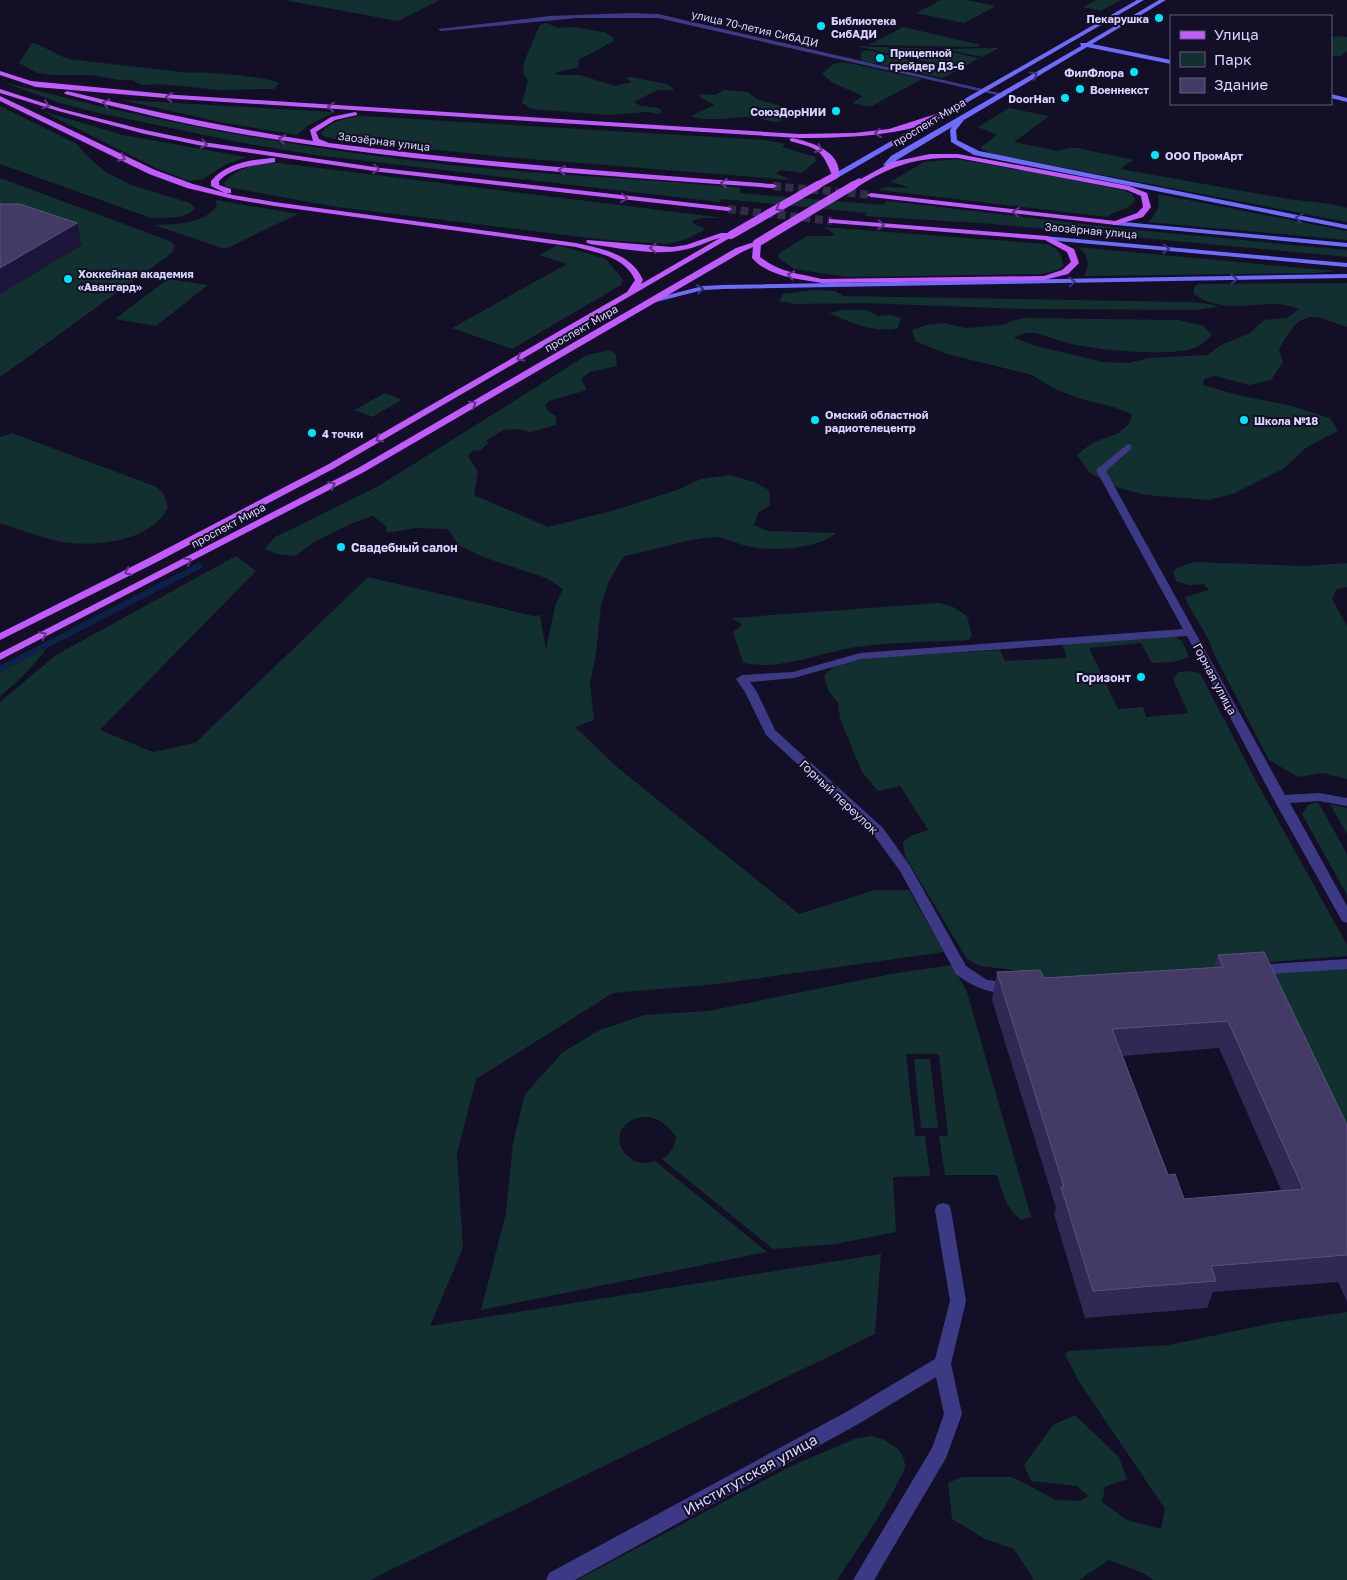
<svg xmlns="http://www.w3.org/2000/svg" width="1347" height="1580" viewBox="0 0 1347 1580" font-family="'Golos Text',sans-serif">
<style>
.green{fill:#12302f}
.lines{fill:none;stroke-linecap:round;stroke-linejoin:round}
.stream{stroke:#0c2248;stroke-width:6}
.primary-tunnel-far1{stroke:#312d47;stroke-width:7;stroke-dasharray:7 3;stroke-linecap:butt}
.primary-tunnel{stroke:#312d47;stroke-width:8;stroke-dasharray:8 4.5;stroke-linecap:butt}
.street{fill:#3d3a85;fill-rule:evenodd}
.secondary{fill:#6f6bff;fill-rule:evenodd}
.primary{fill:#c25bff;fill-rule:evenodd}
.primary-bridge-far1{stroke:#c25bff;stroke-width:7}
.primary-bridge{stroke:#c25bff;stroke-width:8}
.wall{fill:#312854;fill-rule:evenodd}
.shaded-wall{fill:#1d163a}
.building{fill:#433a66;stroke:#5a527e;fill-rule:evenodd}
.oneway{stroke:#38347d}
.oneway2{stroke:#623188}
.poi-dot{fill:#00e5ff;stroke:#130f26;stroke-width:2}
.labels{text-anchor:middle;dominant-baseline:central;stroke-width:4;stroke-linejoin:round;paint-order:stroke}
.far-poi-label{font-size:11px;font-weight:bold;fill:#d9d4ff;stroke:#130f26;text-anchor:start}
.far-street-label{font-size:11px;fill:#d9d4ff;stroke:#130f26}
.poi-label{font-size:12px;font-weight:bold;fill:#d9d4ff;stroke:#130f26;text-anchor:start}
.street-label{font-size:12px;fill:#d9d4ff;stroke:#130f26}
.near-street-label{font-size:15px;fill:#d9d4ff;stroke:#130f26}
</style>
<rect width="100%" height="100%" fill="#130f26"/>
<!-- green -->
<g class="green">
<polygon points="284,0 440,0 398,21"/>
<polygon points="941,0 966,0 996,6 964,23 916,13"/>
<polygon points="1096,0 1121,0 1101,11 1083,7"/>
<polygon points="547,23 558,28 573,27 604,32 613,37 614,41 578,60 579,64 577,68 557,72 556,75 580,75 615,86 632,82 625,78 631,77 667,84 673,88 673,90 657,90 634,102 641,106 659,108 662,112 659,114 647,112 608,115 531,109 522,103 528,80 523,74 524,62 540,25"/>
<polygon points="903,27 981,45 976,47 868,45"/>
<polygon points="1339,36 1347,37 1347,51 1340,56 1331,56 1331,37"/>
<path d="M32,43C40,44 58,55 68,59L190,73C202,71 269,77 279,83L274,89L218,90L161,84L142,85L132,80H120L92,75H53L38,73L19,63Z"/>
<polygon points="855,46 937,49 979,58 960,69"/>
<polygon points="990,48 999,48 982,57 945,49"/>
<polygon points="867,50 957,71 942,78 861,60 861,52"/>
<polygon points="843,62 922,79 870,107 852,103 863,96 833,83 822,74 833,64"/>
<path d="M0,81C145,120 293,148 443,164C542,175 641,178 741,188L739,193L884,205L887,201L906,203L1126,229L1347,250V257L993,224L865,216L867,213L722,199L719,202L315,155L243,143L99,113L60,103Z"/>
<path d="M724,90L748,92L757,99L788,108L782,113L783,116L781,121C770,124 765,118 754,117C734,116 711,123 691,116L714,105L700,97V94L715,95Z"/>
<polygon points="122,100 333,112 333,113 307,126 297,135 220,122"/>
<polygon points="0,106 77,144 86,155 107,173 131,185 190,203 195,208 190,213 179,217 151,218 0,164"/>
<polygon points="1009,108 1049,116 1014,142 1058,151 1068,148 1077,148 1134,160 1126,164 1121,169 1288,199 1330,204 1347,208 1347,222 989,153 980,148 997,135 978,127"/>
<polygon points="42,111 123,135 246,157 225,165 203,179 189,181 156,168"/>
<path d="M362,116L765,140L785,144L782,147L815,157L816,161L802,173L781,170L776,173L791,180L506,157L339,140L323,136L321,133C331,121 347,117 362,116Z"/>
<path d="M956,159L1049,175L1123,190L1132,194L1135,200C1129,211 1116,209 1107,217L879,190C888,184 898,189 908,187L890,182L924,162Z"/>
<path d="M262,163H278L724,218H703L693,220V223L706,229L687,239L668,244L606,240L337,207L227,187L224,184C230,172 249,166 262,163Z"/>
<polygon points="0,178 170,241 175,246 172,253 0,377"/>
<path d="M1157,194L1347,231V240L1148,222C1156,214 1162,205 1157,194Z"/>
<path d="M215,200L298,214L225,249L154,225C176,224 202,225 217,206Z"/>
<path d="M823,227L1047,244C1059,249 1063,255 1063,267L1053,272L1040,274L847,277L794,269L781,260L778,255L781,252L807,236H831L835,234Z"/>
<polygon points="558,245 606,259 623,280 621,285 512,349 452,328 567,264 539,255"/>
<path d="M1077,247L1335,271L1315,273L1084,276C1090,265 1089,253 1077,247Z"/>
<polygon points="168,279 208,285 156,326 115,319"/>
<path d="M1347,283V327C1337,324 1323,317 1312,317C1296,317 1285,338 1279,350L1283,362L1271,380L1250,385L1215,376L1204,379L1203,385L1242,396L1288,405L1330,418L1338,431L1307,447L1283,469L1233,494L1208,500L1146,495L1119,488L1090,473L1077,455C1082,451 1087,446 1093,443C1109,435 1128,435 1132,414L1113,407L1078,398L1053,388L1032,375L947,354L915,341L912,330L926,325L944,323L965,328L1003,325L1011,321L1025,318L1178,320L1204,326L1212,335C1207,339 1202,345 1197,347C1172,358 1091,350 1064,342C1046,338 1032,326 1014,338L1036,346L1103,362L1129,363L1148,358L1208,355L1219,346L1250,333L1264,320L1287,318L1299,309C1292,307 1284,304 1276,304C1248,304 1218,312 1194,294V287L1198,284Z"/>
<polygon points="813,290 835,291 843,296 1188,302 1211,304 1218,307 1195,310 1026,309 862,303 796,304 779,301 783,294"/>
<path d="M843,310H866L879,316L890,315L901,318L898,328C875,334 850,322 829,313Z"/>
<path d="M610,350L616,354L617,366L590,372L581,379L587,390L549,401L545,406L550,413L556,416V425L531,432L515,429L503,430L487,440L488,443L481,450L472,451L468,456L478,472L474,495L548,527L615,510L677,490L701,479L730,475L754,482L769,490L770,505L758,513L754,525L768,531L836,533C819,549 770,552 747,546C737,544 724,537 714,537C683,539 654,551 624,556L609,581L601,605L596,653L590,684L594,720L575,727L617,767L799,914L875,890H909L944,952L718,984L613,993L476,1079L457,1154L463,1248L430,1326L881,1254L875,1334L370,1580H0V702L56,655L236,556L256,571L100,730L153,752L195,743L368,577L534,616L540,615L546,650L555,606L563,589L546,578L483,557L458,545L448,529L416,528L387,533L386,526L373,516L353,523L314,542L295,556L277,554L265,549L275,537L377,487L587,355Z"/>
<polygon points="385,393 402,400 372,417 354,410"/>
<path d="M12,433L157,487L164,495L168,508C149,542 98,547 63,542C42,538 21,530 0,523V437Z"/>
<path d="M1194,562L1303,566L1347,563V587L1337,589L1332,599L1347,626V779L1323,773L1298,777L1269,760L1214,654C1208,633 1193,617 1185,597L1209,590L1204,584L1188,585L1176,581L1173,572L1177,568Z"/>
<path d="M940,603L953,607L967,616L972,636L969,640C932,642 893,642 857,647C826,651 773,673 743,662L733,632L741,626L740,623L732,618Z"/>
<polygon points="1174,636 1182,641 1189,657 1173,662 1152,663 1141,643 1089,648 1118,709 1143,707 1146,717 1188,713 1173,679 1178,672 1190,671 1200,673 1255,779 1347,945 1347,956 1219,966 1347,968 1347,1169 1255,977 1053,1000 1022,971 980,966 967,959 905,856 903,842 913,835 928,830 900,786 878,791 862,772 840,719 838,703 828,690 824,675 835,666 861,658 1000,650 1005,661 1067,658 1062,644"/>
<path d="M48,646C34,666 19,681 0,696V671Z"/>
<polygon points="1318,802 1347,854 1347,895 1302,814 1308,805"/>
<polygon points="1330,804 1347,808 1347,834"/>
<path d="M952,965L967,992L1031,1217L1021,1220C1005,1206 1003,1194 997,1175H945L939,1136H948L939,1054H906L915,1136H925L930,1176L893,1177L896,1232L836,1244L773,1249L662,1159C671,1153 674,1148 676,1137C648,1093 597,1131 630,1158C638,1164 645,1164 655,1161L767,1252L481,1310L506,1213L513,1143L525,1094L563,1052L600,1030L644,1015L708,1011L891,974Z"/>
<polygon points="914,1059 930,1059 938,1128 921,1128"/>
<polygon points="1347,1312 1347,1580 1154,1580 1143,1573 1109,1560 1079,1580 1034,1580 1014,1549 985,1539 952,1519 948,1483 962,1477 1012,1477 1056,1500 1081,1501 1088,1496 1077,1486 1031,1481 1024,1465 1053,1425 1075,1415 1119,1457 1127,1479 1105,1487 1102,1502 1127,1520 1161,1529 1165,1509 1078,1380 1065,1354 1069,1351 1169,1345 1273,1323"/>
<path d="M872,1436C886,1439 907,1450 905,1468C904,1472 900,1478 898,1482C881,1516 858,1548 837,1580H577L791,1466L857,1438Z"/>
</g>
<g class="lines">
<!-- stream -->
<polyline class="stream" points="0,669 199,566"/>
<!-- primary-tunnel-far1 -->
<polyline class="primary-tunnel-far1" points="773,186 777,186"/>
<!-- primary-tunnel -->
<g class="primary-tunnel">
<polyline points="773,186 871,195"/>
<polyline points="728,209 832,221"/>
</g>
<!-- street -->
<g class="street">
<polygon points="631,13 658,14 1004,94 1001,96 658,18 577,18 441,31 438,29 550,16"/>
<path d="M1128,444L1131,445V449L1106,471L1285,795L1319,793L1347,798V806L1319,801L1290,803L1347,906V923L1342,921L1274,800L1187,636L861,659L794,678L750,682L757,692L775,730L883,828L910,866L966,966L987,980L1016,983L1018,987L1016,991C995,997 972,987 956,974L900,871L873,834L766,735L745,692L736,679L742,675L793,672L860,653L1183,629L1096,470Z"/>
<polygon points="1347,959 1347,969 1256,975 1251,974 1249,970 1251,966 1256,965"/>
<polygon points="943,1203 949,1205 951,1210 966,1301 951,1364 962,1414 946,1458 874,1580 853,1580 932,1448 944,1414 936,1377 860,1423 575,1580 546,1580 549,1573 848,1411 935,1359 950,1301 935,1210 937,1205"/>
</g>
<!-- secondary -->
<g class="secondary">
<polygon points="1137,0 1144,0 839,177 832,175"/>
<polygon points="1159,0 1166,0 1092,44 1171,60 1171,64 1087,47 964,120 956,130 957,140 979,151 1347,225 1347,229 974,155 951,142 950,130 952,127 897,160 890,167 883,165 891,156 1081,46 1080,43 1086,43"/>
<polygon points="1331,94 1347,98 1347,102 1331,98"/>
<polygon points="1113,221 1347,243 1347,247 1116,225 1113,225"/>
<polygon points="1044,236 1347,263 1347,267 1047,240 1043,238"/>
<polygon points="1347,274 1347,278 723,289 703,290 652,303 648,300 703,286 723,285"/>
</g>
<!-- primary -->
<g class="primary">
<path d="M0,71L31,81L177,95L799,134L854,133L889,129L942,112L945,114C914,137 837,138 799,138L177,99L36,87L0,75Z"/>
<polygon points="0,89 62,109 145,130 203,142 381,168 728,207 732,209 728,211 381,172 203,146 145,134 58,111 0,93"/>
<path d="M67,91C149,111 230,128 313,141L310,130L331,117L355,112L357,113V115L335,120L316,132L319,139L329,143C477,162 625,173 773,184L777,186L773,188C596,175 418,164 242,134C182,124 123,109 65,94L64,93Z"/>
<path d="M0,96L155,170L193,184L233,195L274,202L576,243C602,249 631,253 643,280L641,284L720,238C708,241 696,248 683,250C653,256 620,248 590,244L586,242L587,240L672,247L686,245L721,233H731L735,235L333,469L155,563L0,640V633L147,559L327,465L627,292L635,280C625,257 598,253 576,247L274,206L233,199L187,188L149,174L0,101Z"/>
<path d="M792,138C811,142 842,151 839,177H833C821,149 820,149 790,141V139Z"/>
<path d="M930,154H958L1129,186L1147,193L1151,207L1143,217L1116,225L871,197L867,195L871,193L1115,221L1137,213L1143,207L1141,196L1127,190L958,158C919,157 895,164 862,184L855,182L892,162Z"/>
<path d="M272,158H275V162C254,166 234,166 219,181V185L231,189V193H225L211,186V181C226,163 250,160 272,158Z"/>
<path d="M829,219L1047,236L1074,249L1079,263L1068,274L1044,280L822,283C798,279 769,277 752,258L753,247L742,252L364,472L0,660V653L358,468L736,248L757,241L761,243L760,257C778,272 800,274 822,279L1044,276L1062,270L1071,262L1067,252L1045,240L832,223H829Z"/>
</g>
<!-- primary-bridge-far1 -->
<g class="primary-bridge-far1">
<polyline points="816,186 836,175"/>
<polyline points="852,186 859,182"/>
</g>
<!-- primary-bridge -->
<g class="primary-bridge">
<polyline points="731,235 818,185"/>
<polyline points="757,243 854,185"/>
</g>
</g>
<!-- wall -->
<path class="wall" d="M1218,955L1347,1125V1302L1338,1282L1213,1292L1207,1308L1085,1318L1054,1214L1056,1208L992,1000L997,972L1044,978L1214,967ZM1219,1048L1281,1190L1184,1199L1168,1175L1122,1056Z"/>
<!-- shaded-wall -->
<polygon class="shaded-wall" points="77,223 82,245 0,294 0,268"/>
<!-- building -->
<g class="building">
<polygon points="0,204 20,204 77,223 0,268"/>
<path d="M1264,952L1347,1125V1255L1211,1266L1216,1281L1093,1291L1061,1187H1064L997,972L1040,970L1044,978L1223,967L1218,955ZM1228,1021L1303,1189L1184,1199L1175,1174L1168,1175L1112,1029Z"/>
</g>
<!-- one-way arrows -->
<defs><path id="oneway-chevron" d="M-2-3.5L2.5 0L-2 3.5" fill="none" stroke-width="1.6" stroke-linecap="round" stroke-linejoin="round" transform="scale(1.25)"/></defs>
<g class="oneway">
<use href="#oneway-chevron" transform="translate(1034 75) rotate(-30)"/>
<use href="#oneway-chevron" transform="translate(1299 218) rotate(-169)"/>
<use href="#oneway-chevron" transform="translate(1166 249) rotate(5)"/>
<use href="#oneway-chevron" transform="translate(1234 279) rotate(-1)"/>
<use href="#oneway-chevron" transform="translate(1072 282) rotate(-1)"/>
<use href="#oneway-chevron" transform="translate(700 289) rotate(-10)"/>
</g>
<g class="oneway2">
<use href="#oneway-chevron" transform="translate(169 97) rotate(-175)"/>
<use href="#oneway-chevron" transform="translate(106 103) rotate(-166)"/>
<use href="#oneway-chevron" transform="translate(46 105) rotate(18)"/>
<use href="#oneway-chevron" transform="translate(331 107) rotate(-176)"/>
<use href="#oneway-chevron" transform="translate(878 133) rotate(173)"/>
<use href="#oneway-chevron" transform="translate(282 139) rotate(-172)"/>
<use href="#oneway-chevron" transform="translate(204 144) rotate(10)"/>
<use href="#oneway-chevron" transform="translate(819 149) rotate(25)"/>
<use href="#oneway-chevron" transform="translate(122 158) rotate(26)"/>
<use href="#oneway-chevron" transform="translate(376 169) rotate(7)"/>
<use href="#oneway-chevron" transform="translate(562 170) rotate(-175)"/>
<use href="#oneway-chevron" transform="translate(724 183) rotate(-175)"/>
<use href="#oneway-chevron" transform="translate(624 198) rotate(6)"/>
<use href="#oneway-chevron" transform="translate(779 208) rotate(150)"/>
<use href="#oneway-chevron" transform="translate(1016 212) rotate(-174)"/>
<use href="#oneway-chevron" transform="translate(881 225) rotate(5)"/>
<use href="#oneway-chevron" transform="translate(653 248) rotate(-178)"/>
<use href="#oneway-chevron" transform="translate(791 275) rotate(-168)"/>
<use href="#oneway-chevron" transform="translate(520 358) rotate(150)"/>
<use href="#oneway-chevron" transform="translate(473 404) rotate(-30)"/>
<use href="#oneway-chevron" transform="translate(379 439) rotate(149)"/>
<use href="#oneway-chevron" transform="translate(332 485) rotate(-28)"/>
<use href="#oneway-chevron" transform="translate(188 561) rotate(-28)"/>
<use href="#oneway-chevron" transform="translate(128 572) rotate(154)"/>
<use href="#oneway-chevron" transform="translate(43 635) rotate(-27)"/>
</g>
<!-- markers -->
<g class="poi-dot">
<circle cx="1159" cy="18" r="5"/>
<circle cx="821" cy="26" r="5"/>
<circle cx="880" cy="58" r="5"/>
<circle cx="1134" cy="72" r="5"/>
<circle cx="1080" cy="89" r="5"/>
<circle cx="1065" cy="98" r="5"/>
<circle cx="836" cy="111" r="5"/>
<circle cx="1155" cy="155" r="5"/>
<circle cx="68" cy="279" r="5"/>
<circle cx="815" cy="420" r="5"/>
<circle cx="1244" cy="420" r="5"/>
<circle cx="312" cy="433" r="5"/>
<circle cx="341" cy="547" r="5"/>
<circle cx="1141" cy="677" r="5"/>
</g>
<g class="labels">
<!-- far-poi labels -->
<g class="far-poi-label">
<text x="1149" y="18" text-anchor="end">Пекарушка</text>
<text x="831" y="20">Библиотека<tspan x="831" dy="13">СибАДИ</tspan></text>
<text x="890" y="52">Прицепной<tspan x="890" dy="13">грейдер ДЗ-6</tspan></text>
<text x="1124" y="72" text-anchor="end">ФилФлора</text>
<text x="1090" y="89">Военнекст</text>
<text x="1055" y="98" text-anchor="end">DoorHan</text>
<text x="826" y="111" text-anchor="end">СоюзДорНИИ</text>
<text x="1165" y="155">ООО ПромАрт</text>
<text x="78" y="273">Хоккейная академия<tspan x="78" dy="13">«Авангард»</tspan></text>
<text x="825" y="414">Омский областной<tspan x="825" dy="13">радиотелецентр</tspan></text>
<text x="1254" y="420">Школа №18</text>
<text x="322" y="433">4 точки</text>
</g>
<!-- far-street labels -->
<g class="far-street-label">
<text transform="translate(755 28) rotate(13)">улица 70-летия СибАДИ</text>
<text transform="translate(929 122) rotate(-31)">проспект Мира</text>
<text transform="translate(384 141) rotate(7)">Заозёрная улица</text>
<text transform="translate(1091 230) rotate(5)">Заозёрная улица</text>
<text transform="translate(581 328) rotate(-30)">проспект Мира</text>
<text transform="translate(228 525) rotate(-28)">проспект Мира</text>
</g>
<!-- poi labels -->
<g class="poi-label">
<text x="351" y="547">Свадебный салон</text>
<text x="1131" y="677" text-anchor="end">Горизонт</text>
</g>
<!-- street labels -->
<g class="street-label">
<text transform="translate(1215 679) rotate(62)">Горная улица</text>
<text transform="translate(839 797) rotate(43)">Горный переулок</text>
</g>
<!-- near-street labels -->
<g class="near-street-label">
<text transform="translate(750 1474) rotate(-29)">Институтская улица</text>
</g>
</g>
<!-- legend -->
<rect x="1170" y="15" width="162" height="90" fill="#130f26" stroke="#625e7d"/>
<rect x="1180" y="31" width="25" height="8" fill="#c25bff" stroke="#625e7d"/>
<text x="1214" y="40" font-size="15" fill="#d9d4ff">Улица</text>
<rect x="1180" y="52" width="25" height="15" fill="#12302f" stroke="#625e7d"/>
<text x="1214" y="65" font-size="15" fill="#d9d4ff">Парк</text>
<rect x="1180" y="78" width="25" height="15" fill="#433a66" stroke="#625e7d"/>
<text x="1214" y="90" font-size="15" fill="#d9d4ff">Здание</text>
</svg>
